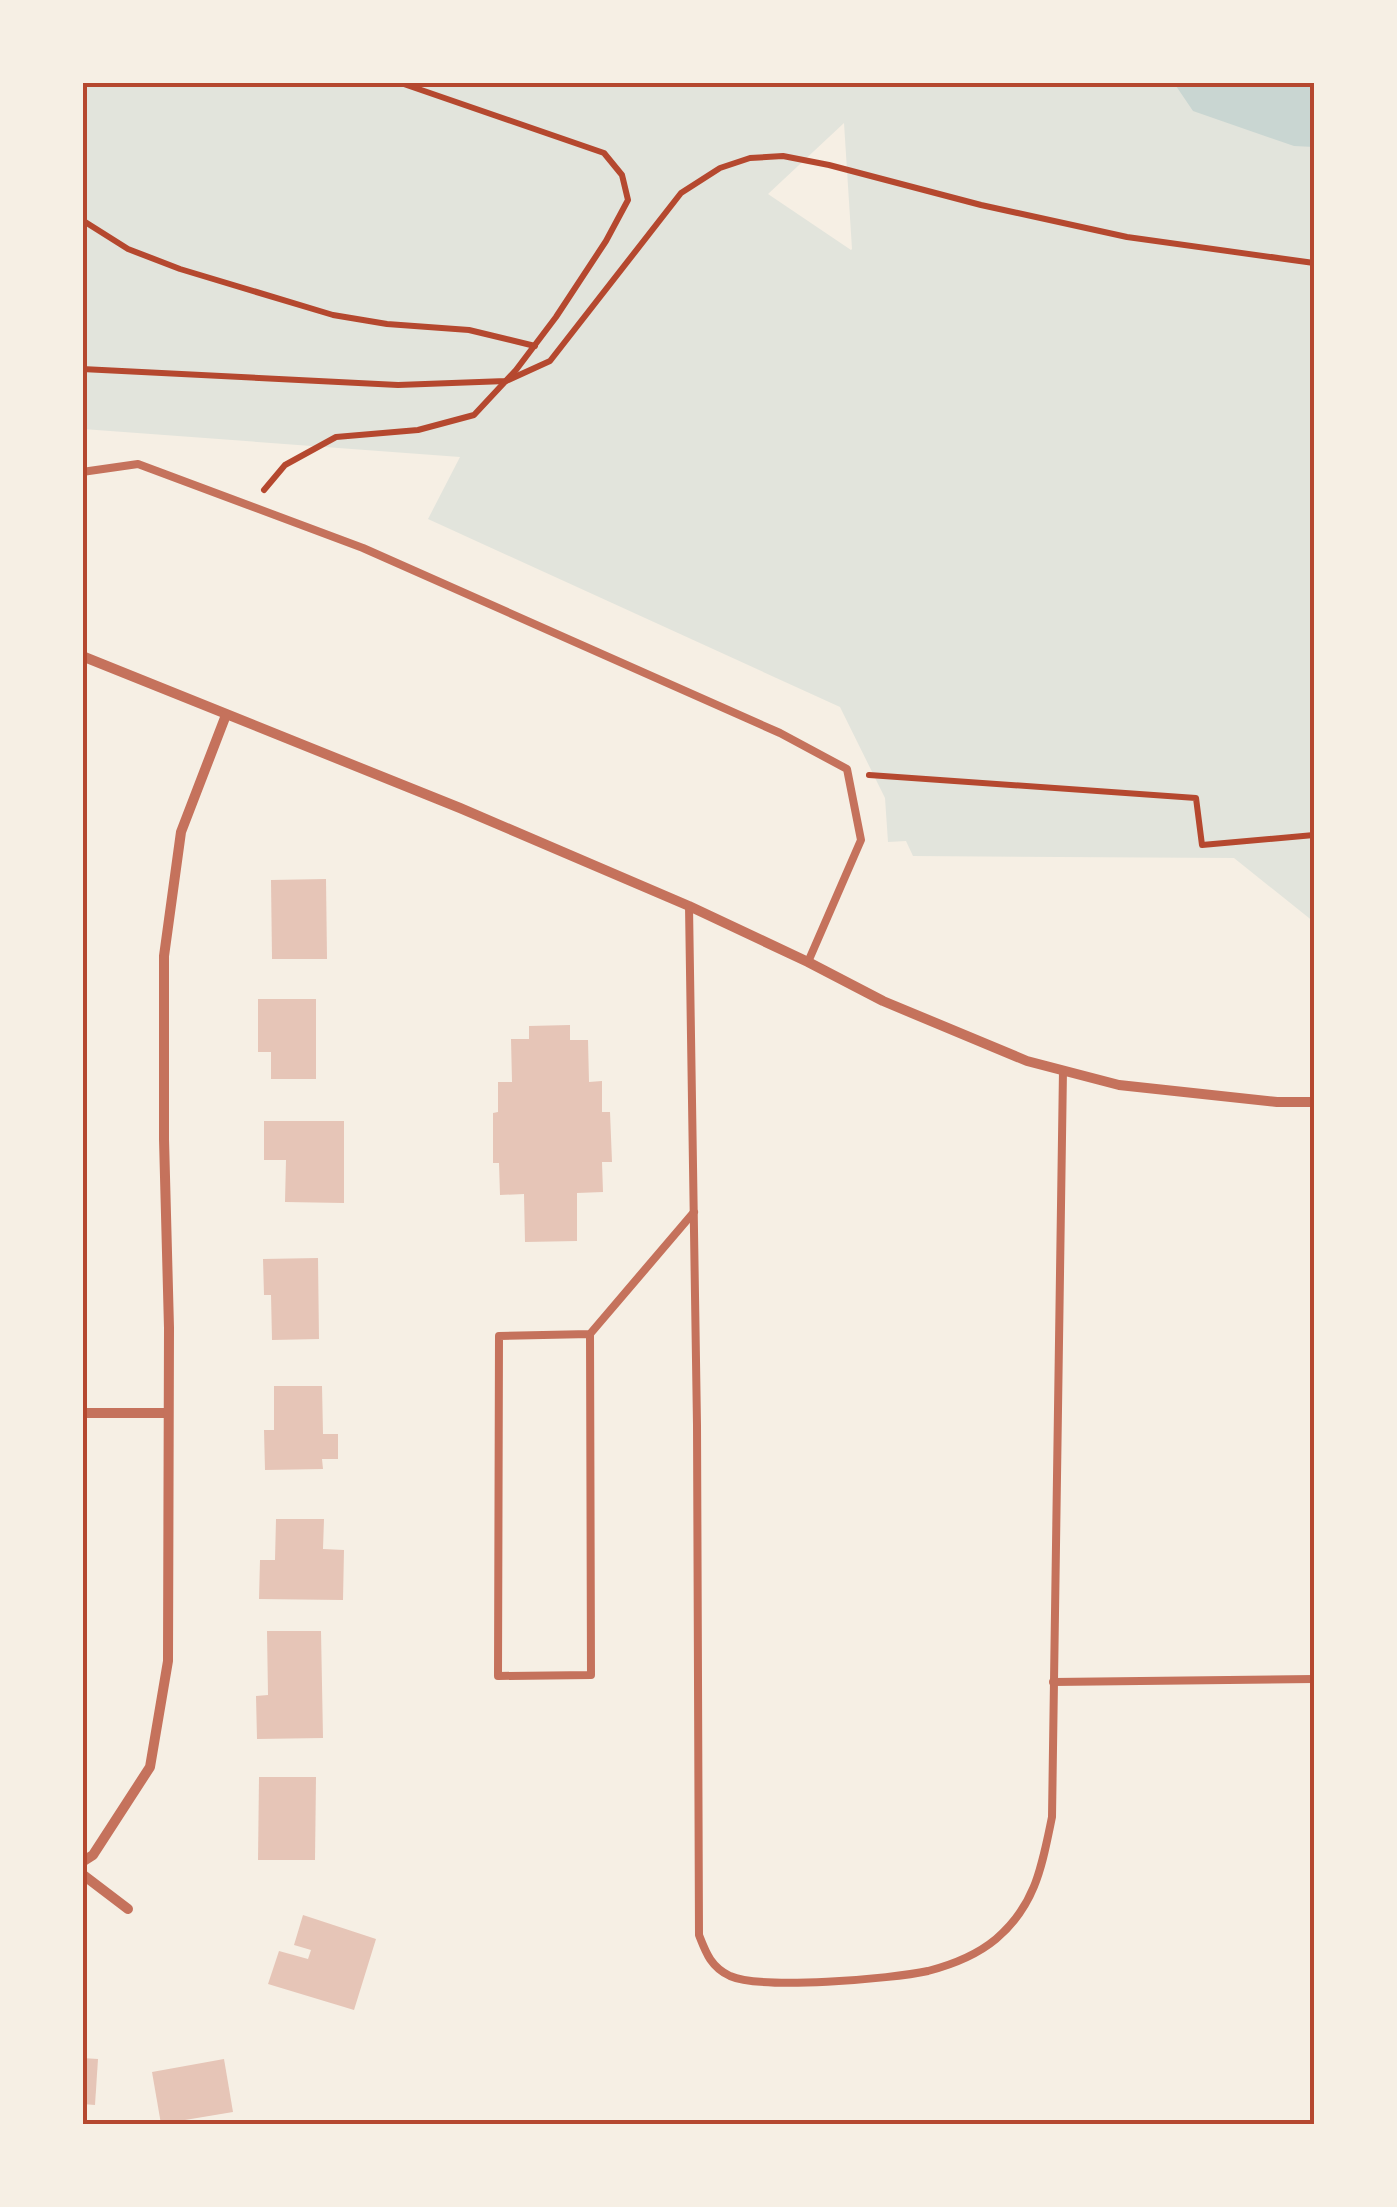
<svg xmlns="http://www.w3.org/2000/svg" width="1397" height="2207" viewBox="0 0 1397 2207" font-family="Raleway,sans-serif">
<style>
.green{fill:#e2e4dc;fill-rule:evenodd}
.water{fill:#c9d6d2}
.building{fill:#e6c5b7}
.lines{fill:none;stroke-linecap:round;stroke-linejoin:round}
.path{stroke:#b5482f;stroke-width:6}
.service{stroke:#c5725c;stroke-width:8}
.minor{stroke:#c5725c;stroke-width:10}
.neatline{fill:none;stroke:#b5482f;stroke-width:4}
</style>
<rect width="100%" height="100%" fill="#f6efe4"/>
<!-- green -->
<path class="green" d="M82,83H1314V922L1234,858L913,856L906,841L888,842L885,798L840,707L428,519L460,457L83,429ZM844,123L852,249L851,250L768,194Z"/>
<!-- water -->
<path class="water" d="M1256,83C1276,87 1294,82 1314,83V147L1294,146L1193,111L1174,83Z"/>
<!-- building -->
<g class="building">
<polygon points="326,879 327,959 272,959 271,880"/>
<polygon points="258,999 316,999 316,1079 271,1079 271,1052 258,1052"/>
<polygon points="570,1025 570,1040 588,1040 589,1082 602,1081 602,1112 610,1112 612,1162 602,1162 603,1192 577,1193 577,1241 525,1242 524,1194 500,1195 499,1163 493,1163 493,1113 498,1112 498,1082 512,1082 511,1039 529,1039 529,1026"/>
<polygon points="264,1121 344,1121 344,1203 285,1202 286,1160 264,1160"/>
<polygon points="318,1258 319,1339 272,1340 271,1295 264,1295 263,1259"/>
<polygon points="274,1386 322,1386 323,1434 338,1434 338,1459 322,1459 323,1469 265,1470 264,1430 274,1430"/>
<polygon points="276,1519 324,1519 323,1549 344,1550 343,1600 259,1599 260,1560 275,1560"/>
<polygon points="267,1631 321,1631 323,1738 257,1739 256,1696 268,1695"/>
<polygon points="259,1777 316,1777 315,1860 258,1860"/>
<polygon points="303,1915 376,1939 354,2010 268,1984 279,1951 308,1959 311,1950 294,1945"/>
<polygon points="82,2058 98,2059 95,2105 82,2104"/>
<polygon points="224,2059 233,2112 161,2124 152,2072"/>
</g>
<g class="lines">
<!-- path -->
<g class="path">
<polyline points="82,220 128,249 180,269 333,315 387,324 469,330 535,346"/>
<polyline points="82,369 398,385 506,381 550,361 681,193 720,168 750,158 783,156 829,165 981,205 1127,237 1314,263"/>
<polyline points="264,490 285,465 336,437 418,430 474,415 516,370 556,317 606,241 628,200 622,175 604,153 398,82"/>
<polyline points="869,775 1196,798 1202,845 1314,835"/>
</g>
<!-- service -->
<g class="service">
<polyline points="82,472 138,464 363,548 780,733 847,769 861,840 808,962"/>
<path d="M689,906L697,1425L699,1935C706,1953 711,1967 730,1976C762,1990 891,1979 928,1971C951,1965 978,1954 996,1939C1036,1905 1042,1865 1052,1817L1063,1070"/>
<polyline points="590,1334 591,1675 498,1676 499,1336 590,1334 694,1212"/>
<polyline points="1053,1682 1314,1679"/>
</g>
<!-- minor -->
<g class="minor">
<polyline points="82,656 460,808 689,906 808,962 883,1001 1027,1061 1119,1085 1277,1102 1314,1102"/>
<polyline points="82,1413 168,1413"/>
<polyline points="82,1862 93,1855 150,1767 168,1661 169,1328 164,1139 164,956 181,832 226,715"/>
<polyline points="82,1874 128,1909"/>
</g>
</g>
<!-- border -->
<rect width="1397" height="2207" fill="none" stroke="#f6efe4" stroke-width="170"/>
<rect x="85" y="85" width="1227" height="2037" class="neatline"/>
</svg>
